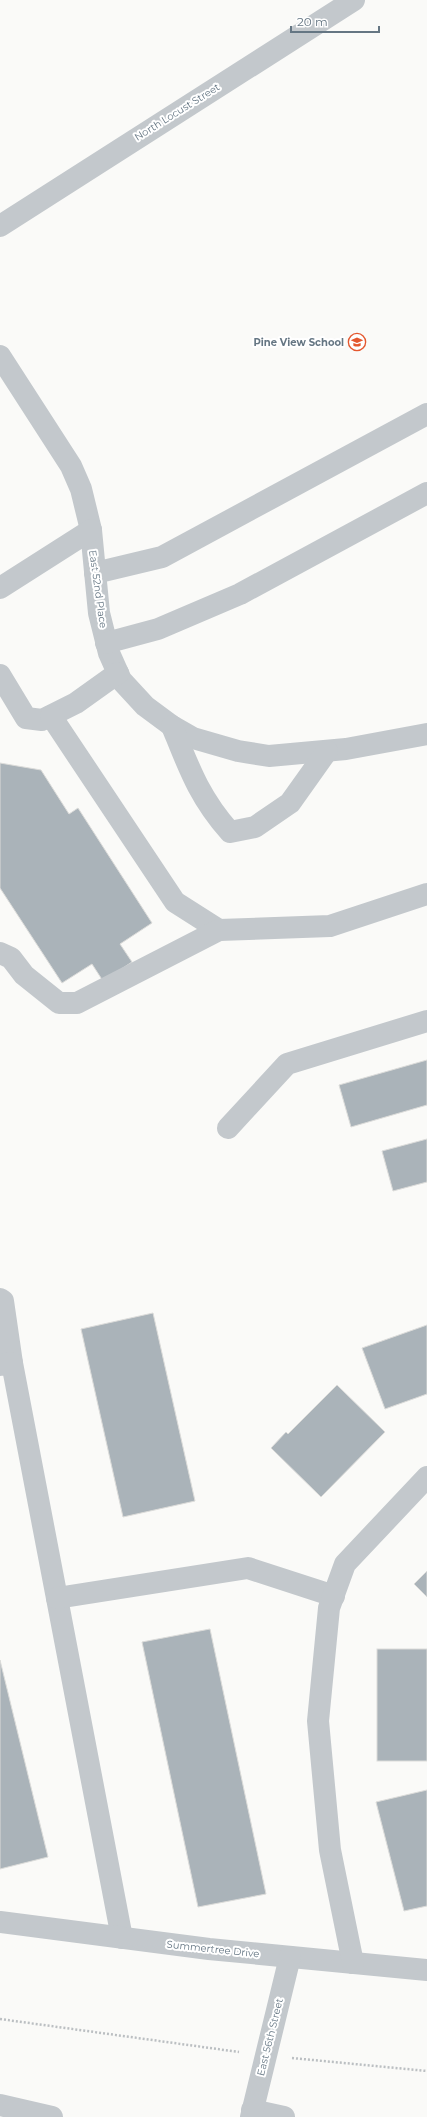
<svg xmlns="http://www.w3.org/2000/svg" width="427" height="2117" viewBox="0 0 427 2117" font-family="Montserrat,sans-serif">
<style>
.building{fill:#aab3b9;stroke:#dcdcda}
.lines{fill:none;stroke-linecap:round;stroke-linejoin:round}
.path{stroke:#bbbfc2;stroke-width:2.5;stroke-dasharray:2 2;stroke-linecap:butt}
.minor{stroke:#c3c8cc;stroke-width:22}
.labels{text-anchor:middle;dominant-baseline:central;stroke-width:4;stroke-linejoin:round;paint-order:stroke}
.street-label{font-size:10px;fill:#657683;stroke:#fff}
.poi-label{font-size:10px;font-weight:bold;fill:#657683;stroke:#fff;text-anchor:end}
</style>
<rect width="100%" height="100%" fill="#fafaf8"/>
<!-- building -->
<g class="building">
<polygon points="0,763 41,770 69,814 78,808 152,923 120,944 132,962 103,981 92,964 62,983 0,888"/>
<polygon points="427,1060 427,1105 351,1127 339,1085"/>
<polygon points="427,1139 427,1182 393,1191 382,1151"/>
<polygon points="153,1313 195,1501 123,1517 81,1329"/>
<polygon points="427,1325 427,1394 385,1409 362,1348"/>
<polygon points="337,1385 385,1432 321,1497 271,1448 286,1432 288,1434"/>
<polygon points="427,1571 427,1597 414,1584"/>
<polygon points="210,1629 266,1894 198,1907 142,1642"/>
<rect x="377" y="1649" width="50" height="112"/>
<polygon points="0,1660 48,1857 0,1869"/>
<polygon points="427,1790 427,1906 404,1911 376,1802"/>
</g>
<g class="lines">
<!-- path -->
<g class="path">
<polyline points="0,2019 239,2052"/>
<polyline points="292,2058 427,2071"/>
</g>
<!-- minor -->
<g class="minor">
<polyline points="0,226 354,0"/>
<polyline points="0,356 71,466 81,489 91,530 99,613 109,653 121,680 145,706 172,726 193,738 238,751 269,756 346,749 427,734"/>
<polyline points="95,573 162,557 427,414"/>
<polyline points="0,588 91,530"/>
<polyline points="106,643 158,629 240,594 427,493"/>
<polyline points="0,675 26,718 42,720 76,703 118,673"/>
<polyline points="51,716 175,902 219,930"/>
<path d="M172,726C189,768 199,797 230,832L255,827L290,803L327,751"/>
<polyline points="0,953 11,958 24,975 59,1003 77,1003 219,930 330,926 427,894"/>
<polyline points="228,1128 287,1064 427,1021"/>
<polyline points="0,1299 3,1301 12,1363"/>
<polyline points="0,1365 12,1363 122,1938"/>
<polyline points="57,1598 248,1568 334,1596"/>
<polyline points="0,1922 209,1949 427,1970"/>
<polyline points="353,1963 330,1850 318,1721 329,1608 345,1564 427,1477"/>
<polyline points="0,2105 52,2117"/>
<polyline points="252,2110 284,2117"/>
<polyline points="251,2117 290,1957"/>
</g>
</g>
<!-- icons -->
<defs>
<symbol id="school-ring" viewBox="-11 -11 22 22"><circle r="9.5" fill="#fff" stroke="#e4572e" stroke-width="1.5"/><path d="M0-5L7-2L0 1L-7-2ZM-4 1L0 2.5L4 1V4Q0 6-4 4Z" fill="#e4572e"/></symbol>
</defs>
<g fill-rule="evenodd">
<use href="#school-ring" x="347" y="332" width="20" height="20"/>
</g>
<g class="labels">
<!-- street labels -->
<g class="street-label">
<text transform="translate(177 112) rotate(-32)">North Locust Street</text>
<text transform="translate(98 589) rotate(82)">East 52nd Place</text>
<text transform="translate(213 1949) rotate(6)">Summertree Drive</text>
<text transform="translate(270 2037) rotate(-76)">East 56th Street</text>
</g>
<!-- poi labels -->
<g class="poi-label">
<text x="344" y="342">Pine View School</text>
</g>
</g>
<!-- scale -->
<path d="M291 26v6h88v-6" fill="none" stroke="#657683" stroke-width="2"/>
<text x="297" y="26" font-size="12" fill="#657683" stroke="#ffffff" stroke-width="3" paint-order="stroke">20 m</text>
</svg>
